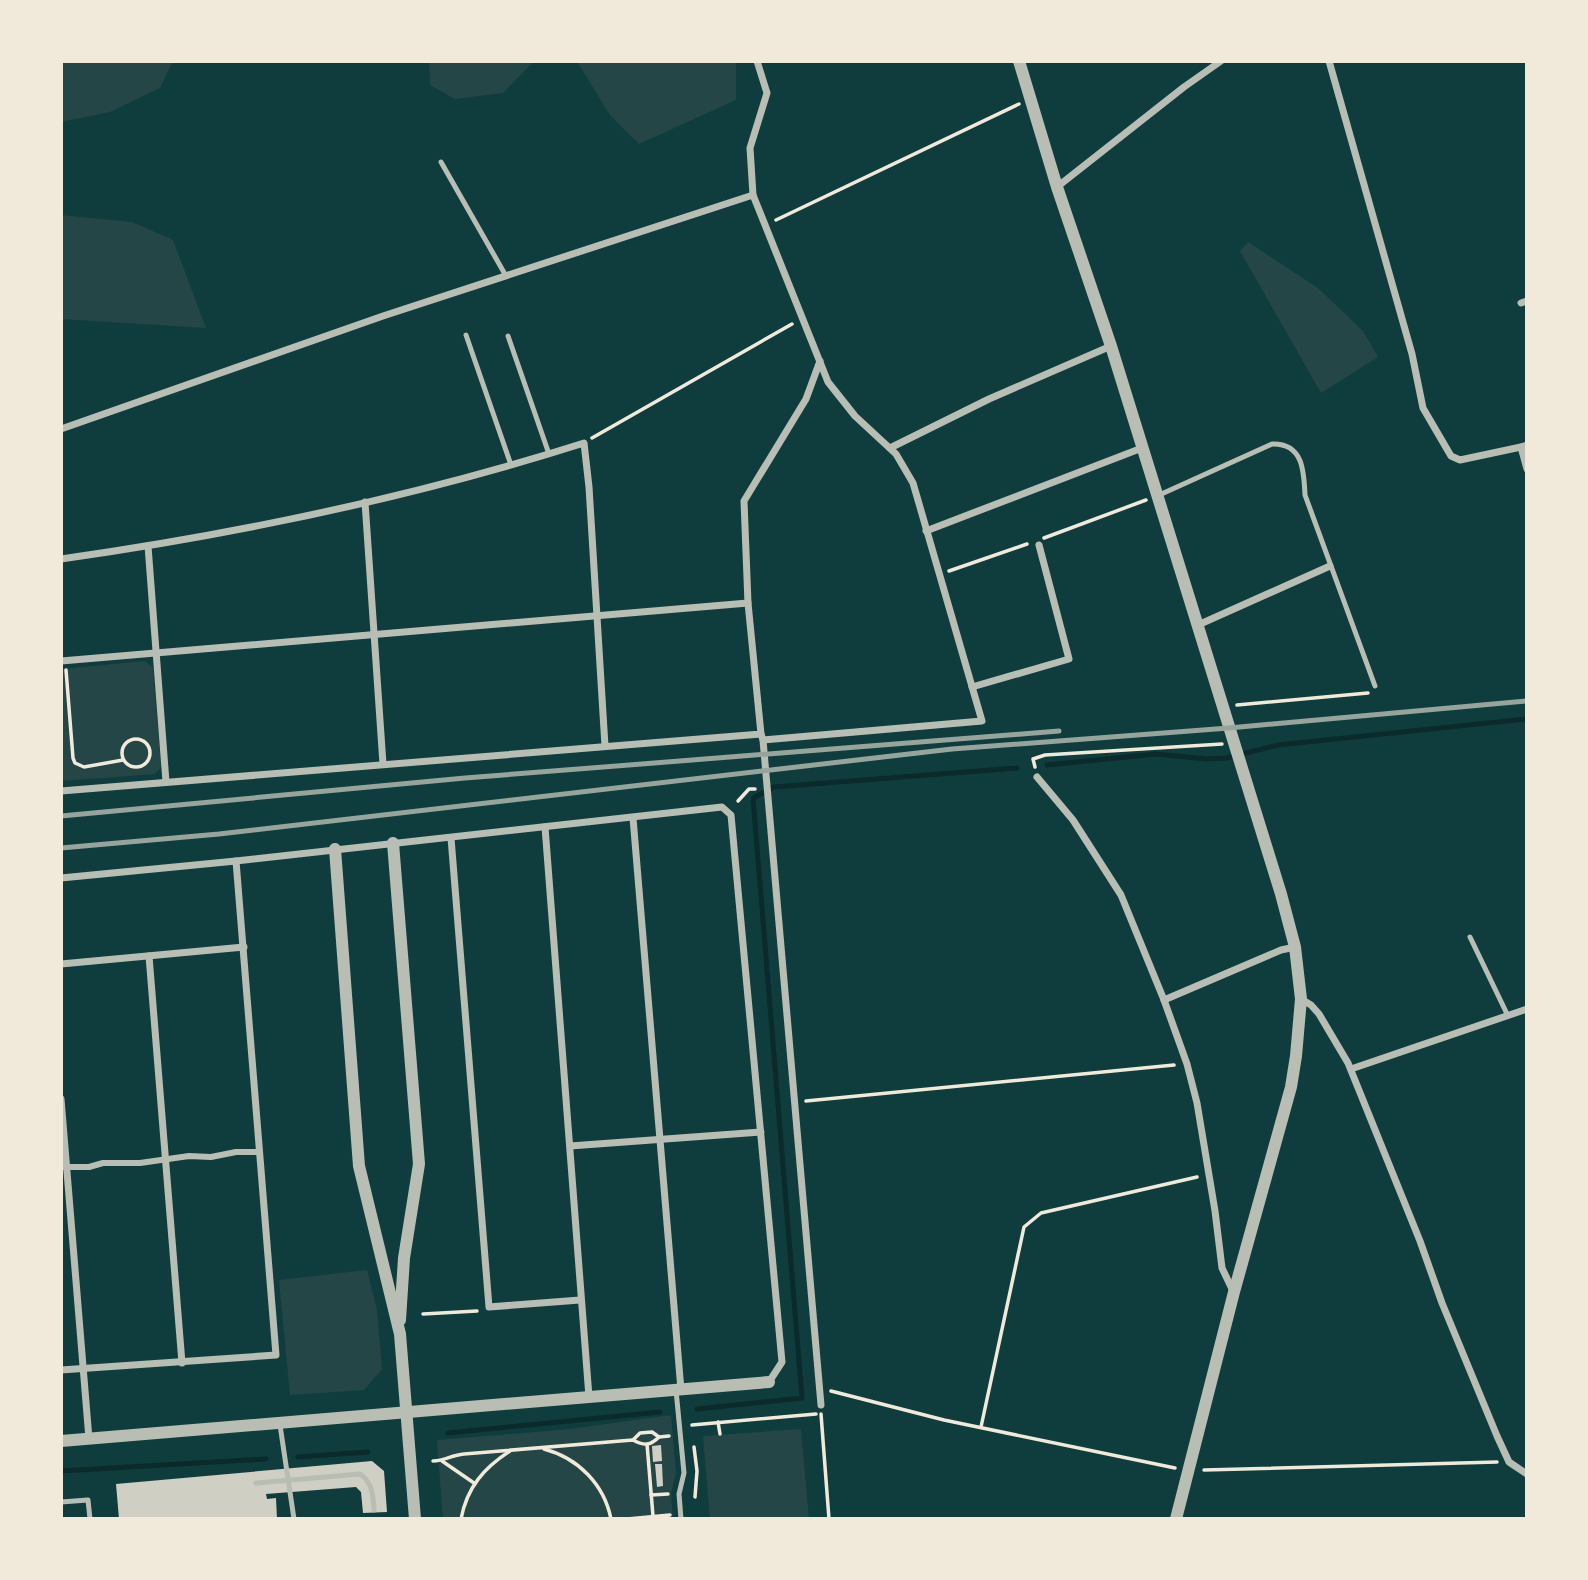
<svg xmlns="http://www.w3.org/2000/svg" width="1588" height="1580" viewBox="0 0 1588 1580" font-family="Karla,sans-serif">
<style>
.green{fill:#244646}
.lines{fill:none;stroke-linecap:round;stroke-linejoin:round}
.stream{stroke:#0a2a2b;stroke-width:5}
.building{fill:#cfcfc3}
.path{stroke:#f1e9da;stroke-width:3.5}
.service{stroke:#b8beb3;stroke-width:5}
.pedestrian{stroke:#b8beb3;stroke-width:6}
.minor{stroke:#b8beb3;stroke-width:7}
.tertiary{stroke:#b8beb3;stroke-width:12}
.rail{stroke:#97a49c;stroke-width:5}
</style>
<rect width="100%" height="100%" fill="#0f3d3e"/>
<!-- green -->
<g class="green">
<polygon points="61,61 173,61 160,88 110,112 61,122"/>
<polygon points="429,61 534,61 503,93 455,99 430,85"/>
<polygon points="571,61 736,61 736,100 639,144 610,115 578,63"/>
<polygon points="61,215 132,222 173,240 206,328 61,319"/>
<polygon points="1248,242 1318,288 1363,331 1378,357 1321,393 1240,251"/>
<polygon points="145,661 153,668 161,767 155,774 61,781 61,669"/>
<polygon points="367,1270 377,1310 382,1369 364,1390 290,1395 279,1280"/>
<polygon points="671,1415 676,1473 671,1493 673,1519 443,1519 437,1440 570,1429"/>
<polygon points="801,1429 809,1519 710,1519 703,1436"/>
</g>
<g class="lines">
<!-- stream -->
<g class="stream">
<polyline points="1047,765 1156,754 1207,759 1226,758 1278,745 1527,719"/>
<polyline points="697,1409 802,1398 753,798 774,787 1017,768"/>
<polyline points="448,1433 660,1412"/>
<polyline points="298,1457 368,1452"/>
<polyline points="61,1471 266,1459"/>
</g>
</g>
<!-- building -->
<g class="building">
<polygon points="661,1445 662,1461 653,1462 652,1446"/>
<polygon points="372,1461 384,1471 387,1512 363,1513 361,1492 356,1487 266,1494 267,1499 276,1498 277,1519 119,1519 116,1484"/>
<polygon points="655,1464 662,1464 663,1486 657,1487"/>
</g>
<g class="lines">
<!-- path -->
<g class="path">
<polyline points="776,220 1019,104"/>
<polyline points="592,438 792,324"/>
<polyline points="1044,538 1146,500"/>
<polyline points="949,571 1027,544"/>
<polyline points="66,670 73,758 75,763 84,767 123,760"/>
<polyline points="1237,705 1368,693"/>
<circle cx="136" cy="753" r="14"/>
<polyline points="1035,767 1033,759 1045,755 1222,744"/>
<polyline points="738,801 749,789 755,789"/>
<polyline points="806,1101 1174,1065"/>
<polyline points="423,1314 477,1311"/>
<polyline points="831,1391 944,1420 1175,1468"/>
<polyline points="821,1414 829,1519"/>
<polyline points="718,1422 720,1434"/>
<polyline points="692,1425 816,1414"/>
<polyline points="981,1427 1024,1227 1041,1213 1197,1177"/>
<polyline points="633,1440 640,1433 652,1432 659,1437 669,1436"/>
<polyline points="647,1444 653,1516"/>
<polyline points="694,1447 697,1471 695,1497"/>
<path d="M544,1449C578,1458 604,1484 611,1519"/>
<path d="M433,1461C445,1461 451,1455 464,1454C521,1449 577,1445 633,1440C644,1446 650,1446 659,1437"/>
<polyline points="442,1461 474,1483"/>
<polyline points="1204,1470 1497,1462"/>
<polyline points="651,1495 668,1494"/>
<path d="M461,1519C467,1487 484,1468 510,1451"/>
<polyline points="627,1519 670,1515"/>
</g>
<!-- service -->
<g class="service">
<polyline points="441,162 506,276"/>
<polyline points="466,335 511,465"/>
<polyline points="508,336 549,454"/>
<path d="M1157,496L1272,444C1303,443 1304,471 1305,495L1375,686"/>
<polyline points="1470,937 1508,1016"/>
<polyline points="676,1390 684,1473 679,1494 681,1519"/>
<polyline points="280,1425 294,1519"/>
<path d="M256,1483L360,1474C373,1483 373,1496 374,1510"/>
<polyline points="61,1502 88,1500 90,1519"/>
</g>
<!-- pedestrian -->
<polyline class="pedestrian" points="61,1167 89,1167 103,1163 140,1163 189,1156 211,1157 236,1152 260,1152"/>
<!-- minor -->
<g class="minor">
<polyline points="757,61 767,93 750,148 753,195 828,382 855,416 896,454 913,483 982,721 763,740 761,734"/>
<polyline points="1329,61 1412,354 1423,408 1451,456 1460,460 1521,447"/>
<polyline points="1057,187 1184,87 1221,61"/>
<polyline points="1521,303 1527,301"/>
<polyline points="61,429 383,316 753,195"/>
<polyline points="1527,445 1521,447 1527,469"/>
<polyline points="890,448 989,399 1111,346"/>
<polyline points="365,502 383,764"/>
<polyline points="926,531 1142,448"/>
<polyline points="148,546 166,782"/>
<path d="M61,559C237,534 414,497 584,443L589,487L605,746"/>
<polyline points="1198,625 1330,566"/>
<polyline points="61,661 748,603"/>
<polyline points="972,687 1069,659 1039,545"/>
<polyline points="763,740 821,1405"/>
<polyline points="1037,777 1073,820 1121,895 1164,1000 1187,1064 1197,1103 1215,1211 1222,1268 1233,1291"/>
<polyline points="61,791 761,734 748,603 744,501 806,399 820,361"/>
<polyline points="633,818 681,1390"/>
<polyline points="545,827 589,1397"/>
<polyline points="451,838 489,1307 580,1300"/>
<polyline points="61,878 236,861 722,807 731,815 782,1362 769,1382"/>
<polyline points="149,956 182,1363"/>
<polyline points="61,964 244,947"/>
<polyline points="1301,999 1311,1005 1319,1014 1348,1063 1420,1241 1442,1303 1497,1436 1509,1462 1527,1474"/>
<polyline points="1164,1000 1281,950 1295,947"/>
<polyline points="1351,1069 1527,1009"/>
<polyline points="61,1099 89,1439"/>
<polyline points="570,1146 761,1132"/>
<polyline points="61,1370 276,1355 236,861"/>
</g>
<!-- tertiary -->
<g class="tertiary">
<polyline points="1019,61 1057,187 1111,346 1281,894 1295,947 1301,999 1296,1056 1291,1087 1234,1292 1176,1519"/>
<polyline points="393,843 419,1164 404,1258 400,1320"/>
<polyline points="335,849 359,1166 400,1334 415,1519"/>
<polyline points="61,1441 769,1382"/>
</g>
<!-- rail -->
<g class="rail">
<polyline points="61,816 465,778 1059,731"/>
<polyline points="61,848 219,834 952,749 1229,728 1527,701"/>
</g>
</g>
<!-- border -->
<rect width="1588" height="1580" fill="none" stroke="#f1e9da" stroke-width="126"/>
</svg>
